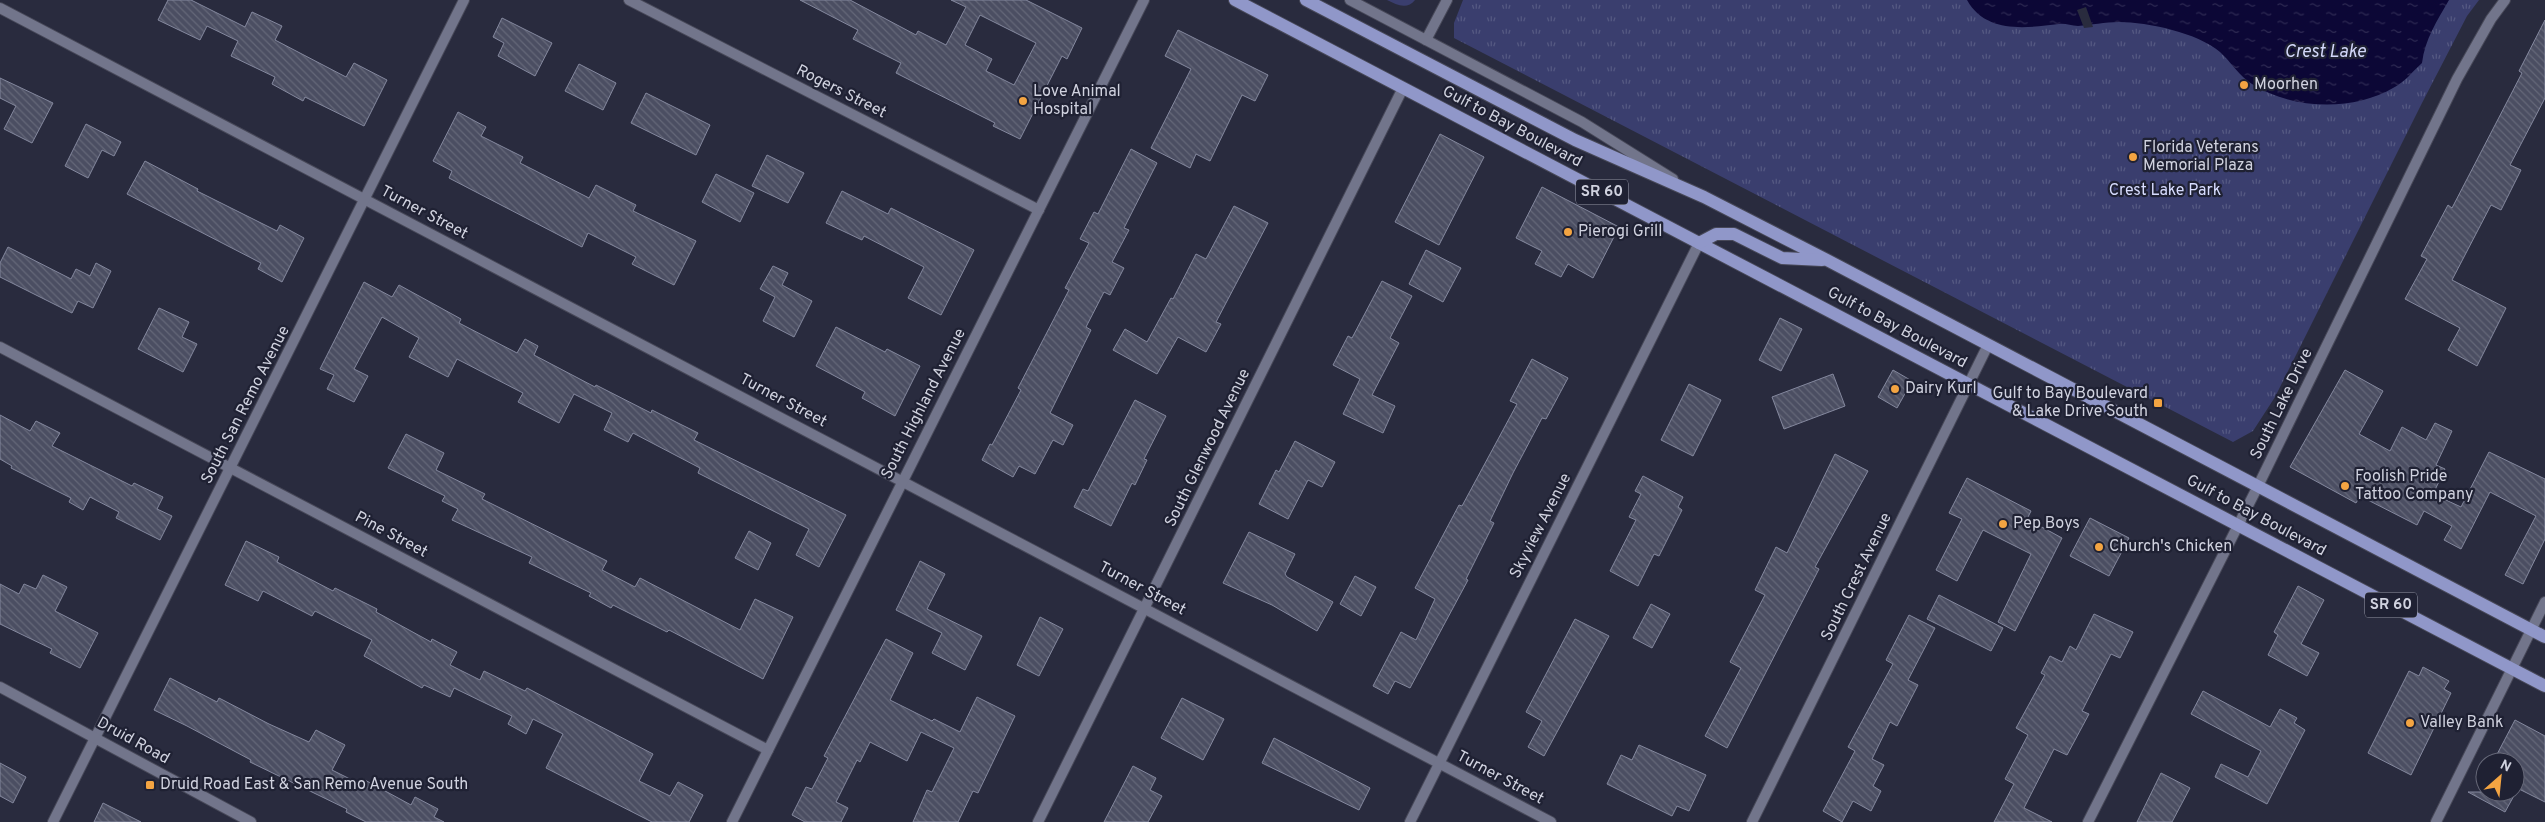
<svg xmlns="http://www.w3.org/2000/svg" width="2545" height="822" viewBox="0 0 2545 822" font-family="Overpass,sans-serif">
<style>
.grass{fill:url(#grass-tufts)}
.water{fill:url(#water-ripples)}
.pier{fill:#292b3e}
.building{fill:url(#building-back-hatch);stroke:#84889e;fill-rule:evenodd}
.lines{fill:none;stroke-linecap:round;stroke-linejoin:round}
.minor-casing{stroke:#474858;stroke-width:12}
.tertiary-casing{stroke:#474858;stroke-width:12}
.primary-casing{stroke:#474858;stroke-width:14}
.minor{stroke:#72758b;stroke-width:10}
.tertiary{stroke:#72758b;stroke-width:10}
.primary{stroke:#9097c9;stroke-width:12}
.poi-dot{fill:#f3a442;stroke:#1f2133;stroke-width:2}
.labels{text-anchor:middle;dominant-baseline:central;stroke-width:4.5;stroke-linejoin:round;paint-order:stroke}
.shield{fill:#1f2133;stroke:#9b9dab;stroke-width:1}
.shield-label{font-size:15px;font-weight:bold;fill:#d0d2df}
.poi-label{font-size:16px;fill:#d0d2df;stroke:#1f2133;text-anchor:start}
.street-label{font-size:16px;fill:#d0d2df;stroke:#1f2133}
.park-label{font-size:16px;fill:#d8ddff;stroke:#1f2133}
.water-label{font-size:18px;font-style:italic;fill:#d2d7f9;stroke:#1f2133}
</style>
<defs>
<pattern id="grass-tufts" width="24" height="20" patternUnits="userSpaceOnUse" patternTransform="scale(1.25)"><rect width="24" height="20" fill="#3a3e6e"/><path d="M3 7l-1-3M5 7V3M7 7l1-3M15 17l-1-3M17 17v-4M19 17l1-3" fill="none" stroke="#555982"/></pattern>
<pattern id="water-ripples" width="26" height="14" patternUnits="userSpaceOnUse" patternTransform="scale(1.25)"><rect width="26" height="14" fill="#0c0736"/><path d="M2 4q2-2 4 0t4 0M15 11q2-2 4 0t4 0" fill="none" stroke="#2e2a53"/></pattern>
<pattern id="building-back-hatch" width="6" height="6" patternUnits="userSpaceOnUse" patternTransform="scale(1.25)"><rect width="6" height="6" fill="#4b4e62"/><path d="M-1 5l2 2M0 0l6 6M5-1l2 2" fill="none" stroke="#646778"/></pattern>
</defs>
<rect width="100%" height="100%" fill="#292b3e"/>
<!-- grass -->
<g class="grass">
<path d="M1387,0H1415C1407,10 1397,5 1387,0Z"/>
<polygon points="1463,0 2479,0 2467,16 2422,103 2275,397 2253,431 2233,442 1454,38 1454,23"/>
</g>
<!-- water -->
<path class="water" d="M1967,0H2449C2437,21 2425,39 2422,63C2413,71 2404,83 2393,88C2352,112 2291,109 2252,84C2239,76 2231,62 2220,52C2198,33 2148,22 2119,22C2105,22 2091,25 2078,26C2071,26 2065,23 2059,24C2026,28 1986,34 1967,0Z"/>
<!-- pier -->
<polygon class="pier" points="2086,7 2093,27 2084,28 2077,10"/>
<!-- building -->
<g class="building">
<polygon points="168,0 191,0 245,27 252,12 282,26 275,40 346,77 354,63 387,80 364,126 305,97 303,101 272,84 275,77 231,56 238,41 207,26 200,40 158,20"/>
<path d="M800,0H850L916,35L918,31L946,45L966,7L951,0H1026L1082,28L1067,59L1062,56L1020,139L993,126L995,123L896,73L901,63L853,39L858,30ZM980,15L1036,43L1014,85L986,71L992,59L965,45Z"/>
<polygon points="502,18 552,43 535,76 498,56 504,43 493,37"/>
<polygon points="2545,20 2545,98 2510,165 2521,170 2501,210 2491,205 2452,280 2506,308 2477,366 2448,350 2460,328 2405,299 2427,259 2421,256 2448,205 2452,208 2522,73 2519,71"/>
<polygon points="1178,30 1268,75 1255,101 1242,95 1210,161 1196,154 1190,168 1151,148 1191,69 1165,56"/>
<polygon points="579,64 616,83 603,110 565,91"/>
<polygon points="0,78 53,103 32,143 4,129 16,106 0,98"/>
<polygon points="646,93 710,125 696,155 631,123"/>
<polygon points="458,112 486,127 481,136 523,157 520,163 589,198 596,185 636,205 633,211 696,241 674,285 632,264 636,257 588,233 582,247 449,178 452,171 433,161"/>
<polygon points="86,124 121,142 114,156 102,150 88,178 65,166"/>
<polygon points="1440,134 1484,157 1439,245 1395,222"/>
<polygon points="1131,149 1157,163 1124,228 1129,230 1112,262 1124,268 1110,295 1104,292 1086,327 1091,330 1050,413 1073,425 1063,445 1053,440 1035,474 1019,466 1013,477 982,460 990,444 992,445 1021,390 1018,388 1069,290 1065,288 1089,243 1080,239 1094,212 1098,214"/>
<polygon points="767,155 804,173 788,203 752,186"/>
<polygon points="145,161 198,189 197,191 277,231 280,225 304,238 282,282 258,269 261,263 127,194"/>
<polygon points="716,174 754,193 740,222 702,202"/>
<polygon points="1542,187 1619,227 1593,278 1568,264 1561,277 1535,264 1542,251 1516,238"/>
<polygon points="842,191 888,214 891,208 974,250 941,315 908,298 924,267 864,236 862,240 826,223"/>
<polygon points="1234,206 1268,223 1216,322 1221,324 1206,352 1178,337 1157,374 1113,350 1125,329 1147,342 1171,298 1173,299 1196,254 1206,259"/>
<polygon points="8,247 71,279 76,269 90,276 96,263 111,271 93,308 78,301 72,313 0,277 0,263"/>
<polygon points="1426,250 1461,268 1443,302 1409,284"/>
<polygon points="773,266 788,273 782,285 812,301 794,337 763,321 775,297 760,289"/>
<polygon points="1382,281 1412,296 1390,338 1399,343 1372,395 1395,406 1383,433 1343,414 1360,379 1333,365 1348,336 1352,338"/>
<polygon points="364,282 392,297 399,285 461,319 459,323 517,353 525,339 538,346 534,355 595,387 596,385 651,413 652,410 698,433 694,440 846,515 819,567 796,555 809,529 698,473 700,468 633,433 628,442 604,430 612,413 574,394 559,423 518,402 523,393 457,359 448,377 409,357 419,338 382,317 354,369 368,376 354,402 327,389 334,375 320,369"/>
<polygon points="159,308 189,322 182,337 197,344 183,372 138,349"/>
<polygon points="1780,318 1802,329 1781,371 1759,360"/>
<polygon points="836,327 885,352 887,349 920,366 895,416 862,398 865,392 816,366"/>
<polygon points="1532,359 1568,378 1546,419 1542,418 1513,473 1490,521 1494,523 1466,579 1468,580 1410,688 1395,681 1388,694 1373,686 1401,632 1416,640 1435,599 1415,588 1459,505 1462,506 1517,404 1510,401"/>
<polygon points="1893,370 1912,381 1897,408 1878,397"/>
<polygon points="2345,370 2383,391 2359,434 2390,451 2402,427 2426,440 2435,423 2452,431 2436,465 2445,469 2433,494 2461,507 2489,452 2545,479 2545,539 2523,584 2505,575 2536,516 2490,492 2461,549 2444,540 2452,526 2424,511 2417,525 2360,496 2356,503 2290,467"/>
<polygon points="1833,374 1845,406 1784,429 1772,397"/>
<polygon points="1689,384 1721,400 1693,456 1661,440"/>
<polygon points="1135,400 1166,416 1144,459 1147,460 1135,485 1132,483 1111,526 1074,507 1083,489 1088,491"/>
<polygon points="0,415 30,431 36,421 60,433 52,446 132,486 134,483 163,497 157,509 172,516 160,540 116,518 119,512 90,497 83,510 69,502 71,498 11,468 12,466 0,459"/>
<polygon points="406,434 444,453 436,470 485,494 482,499 607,561 602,570 635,587 640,578 740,630 755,599 793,617 763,679 669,630 667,632 613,605 611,608 589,596 591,593 529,563 532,557 452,520 458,509 442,501 445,496 388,468"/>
<polygon points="1295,441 1335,462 1322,487 1308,480 1288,519 1259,504 1276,470 1279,472"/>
<polygon points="1835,454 1868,471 1815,567 1819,569 1727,748 1705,736 1741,668 1730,662 1765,595 1755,590 1776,547 1787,553"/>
<polygon points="1643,476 1683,497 1678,507 1682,510 1659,556 1654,554 1638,586 1610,571 1636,520 1629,517 1641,494 1635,491"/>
<polygon points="1967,478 2031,511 2027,519 2062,538 2015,631 1998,622 2031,554 1983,530 1957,581 1936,570 1962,519 1949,513"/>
<polygon points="2090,518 2129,538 2109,576 2070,556"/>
<polygon points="749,531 771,543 758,570 735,558"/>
<polygon points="1249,532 1295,554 1285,574 1287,577 1333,602 1317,631 1272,605 1223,583"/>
<polygon points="246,541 279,557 277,562 333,591 335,588 377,609 376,612 431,642 432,639 457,652 450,665 480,680 484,671 525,691 527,688 653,754 639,781 670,796 678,782 703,795 689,822 652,822 546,768 563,734 533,719 526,734 508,724 512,716 454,688 450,697 424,685 422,688 364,656 372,640 315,611 312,616 263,591 258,601 225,585"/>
<polygon points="920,561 945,574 927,609 982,636 965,670 932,653 942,633 896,610"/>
<polygon points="43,575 67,587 55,611 98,633 80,668 50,653 52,649 0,624 0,584 19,594 24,584 36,589"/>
<polygon points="1355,576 1376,587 1361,616 1340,604"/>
<polygon points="2298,586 2324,600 2301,644 2319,653 2307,676 2268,655 2278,635 2274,632"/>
<polygon points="1939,595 2003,628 1991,651 1927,619"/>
<polygon points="1651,604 1670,614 1652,648 1633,638"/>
<polygon points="2094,614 2133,632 2120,658 2111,654 2082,711 2089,714 2067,755 2054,749 2024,808 2052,822 1994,822 2014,784 2005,779 2028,735 2016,728 2045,675 2041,673 2050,656 2062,662 2070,646 2076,650"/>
<polygon points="1909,615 1935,628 1908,680 1918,685 1897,726 1890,722 1872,759 1884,765 1873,786 1881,791 1871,811 1853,801 1842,822 1823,811 1855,751 1848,747 1893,664 1886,660"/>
<polygon points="1040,617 1063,629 1039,676 1017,665"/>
<polygon points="1575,619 1609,636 1544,756 1528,747 1542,721 1526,712"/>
<polygon points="886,639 913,653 890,700 932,721 934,719 960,732 977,697 1015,716 978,793 973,791 958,822 913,822 927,790 932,792 954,748 921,732 907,761 870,742 860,762 857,760 836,802 848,808 841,822 805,822 792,815 806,787 812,789 828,758 824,756"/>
<polygon points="2423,667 2449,681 2444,689 2451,693 2411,775 2368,753 2409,671 2419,676"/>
<polygon points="170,678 217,702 219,698 269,724 309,742 316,730 345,745 332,770 360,784 363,779 411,805 415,797 438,809 434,817 444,822 366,822 346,812 347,809 250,762 251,760 187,726 154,710"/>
<polygon points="2203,691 2270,727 2280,709 2297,718 2294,723 2305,730 2267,804 2215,777 2221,764 2248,777 2261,751 2191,714"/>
<polygon points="1182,698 1224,719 1203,760 1161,738"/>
<polygon points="2515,720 2545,736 2545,802 2515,787 2515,762 2493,762"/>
<polygon points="1274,738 1370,788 1359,810 1262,763"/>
<polygon points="1639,745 1706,775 1689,811 1677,806 1672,816 1607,784 1621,755 1632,760"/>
<polygon points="0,763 26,777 13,803 0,796"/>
<polygon points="1133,766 1156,778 1150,790 1162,796 1148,822 1104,822"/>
<polygon points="2161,773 2190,788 2172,822 2137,822"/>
<polygon points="2468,792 2516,792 2505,812"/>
<polygon points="103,803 141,822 94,822"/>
</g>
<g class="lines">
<defs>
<g id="minor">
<polyline points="629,0 1039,210"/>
<polyline points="0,8 1551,822"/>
<polyline points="1426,40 1447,0"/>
<polyline points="0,347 768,750"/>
<polyline points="53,822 464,0"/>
<polyline points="1038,822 1403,88"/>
<polyline points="1410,822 1699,243"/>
<polyline points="1752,822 1988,345"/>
<polyline points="2436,822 2545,602"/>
</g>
<g id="tertiary">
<polyline points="1350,0 1582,122 1673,179"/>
<polyline points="0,687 251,822"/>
<polyline points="732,822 1144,0"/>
<polyline points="2088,822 2258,486 2457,79 2491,19 2505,0"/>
</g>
<g id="primary">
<polyline points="1235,0 2545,686"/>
<polyline points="1306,0 1575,140 1704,197 1827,260 2545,637"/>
<polyline points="1699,243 1716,234 1734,234 1782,258 1822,260"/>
</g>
</defs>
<!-- minor casing -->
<use href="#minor" class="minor-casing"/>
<!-- tertiary casing -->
<use href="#tertiary" class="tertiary-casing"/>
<!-- primary casing -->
<use href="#primary" class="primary-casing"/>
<!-- minor -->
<use href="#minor" class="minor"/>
<!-- tertiary -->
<use href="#tertiary" class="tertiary"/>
<!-- primary -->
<use href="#primary" class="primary"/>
</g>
<!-- markers -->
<g class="poi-dot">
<circle cx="2244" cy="85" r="5"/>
<circle cx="1023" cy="101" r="5"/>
<circle cx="2133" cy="157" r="5"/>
<circle cx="1568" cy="232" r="5"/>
<circle cx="1895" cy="389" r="5"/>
<rect x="2153" y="398" width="10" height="10" rx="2.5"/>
<circle cx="2345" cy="486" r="5"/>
<circle cx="2003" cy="524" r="5"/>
<circle cx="2099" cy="547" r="5"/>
<circle cx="2410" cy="723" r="5"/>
<rect x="145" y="780" width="10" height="10" rx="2.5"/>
</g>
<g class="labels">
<!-- shield labels -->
<g class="shield">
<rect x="1576" y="179.5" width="52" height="25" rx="4"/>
<rect x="2365" y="592.5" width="52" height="25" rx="4"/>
</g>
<g class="shield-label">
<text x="1602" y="192">SR 60</text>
<text x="2391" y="605">SR 60</text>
</g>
<!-- poi labels -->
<g class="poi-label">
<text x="2254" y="85">Moorhen</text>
<text x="1033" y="92">Love Animal<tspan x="1033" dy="18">Hospital</tspan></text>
<text x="2143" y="148">Florida Veterans<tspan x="2143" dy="18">Memorial Plaza</tspan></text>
<text x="1578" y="232">Pierogi Grill</text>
<text x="1905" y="389">Dairy Kurl</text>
<text x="2148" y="394" text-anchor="end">Gulf to Bay Boulevard<tspan x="2148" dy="18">&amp; Lake Drive South</tspan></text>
<text x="2355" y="477">Foolish Pride<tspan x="2355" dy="18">Tattoo Company</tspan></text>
<text x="2013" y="524">Pep Boys</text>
<text x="2109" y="547">Church's Chicken</text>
<text x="2420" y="723">Valley Bank</text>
<text x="160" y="785">Druid Road East &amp; San Remo Avenue South</text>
</g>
<!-- street labels -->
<g class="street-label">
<text transform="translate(841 92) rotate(27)">Rogers Street</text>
<text transform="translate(1512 127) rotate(28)">Gulf to Bay Boulevard</text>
<text transform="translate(424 213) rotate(28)">Turner Street</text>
<text transform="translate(1897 328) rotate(28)">Gulf to Bay Boulevard</text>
<text transform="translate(783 401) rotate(28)">Turner Street</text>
<text transform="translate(924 404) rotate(-63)">South Highland Avenue</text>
<text transform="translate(2282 404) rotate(-64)">South Lake Drive</text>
<text transform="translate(246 405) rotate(-63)">South San Remo Avenue</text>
<text transform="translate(1208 448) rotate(-64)">South Glenwood Avenue</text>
<text transform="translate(2256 516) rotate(28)">Gulf to Bay Boulevard</text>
<text transform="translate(1541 526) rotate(-63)">Skyview Avenue</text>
<text transform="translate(391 535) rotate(28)">Pine Street</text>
<text transform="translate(1857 577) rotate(-64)">South Crest Avenue</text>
<text transform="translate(1142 589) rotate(28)">Turner Street</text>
<text transform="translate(133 741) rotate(29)">Druid Road</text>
<text transform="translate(1500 778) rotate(28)">Turner Street</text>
</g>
<!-- park labels -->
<g class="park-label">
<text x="2165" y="191">Crest Lake Park</text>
</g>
<!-- water labels -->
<g class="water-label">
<text x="2325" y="52">Crest Lake</text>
</g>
</g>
<!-- north arrow -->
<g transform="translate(2500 777) rotate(27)"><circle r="24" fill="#1f2133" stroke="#666878"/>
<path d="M0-4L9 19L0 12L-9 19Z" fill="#f3a442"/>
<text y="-8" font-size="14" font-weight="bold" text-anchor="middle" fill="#d0d2df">N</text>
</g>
</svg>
